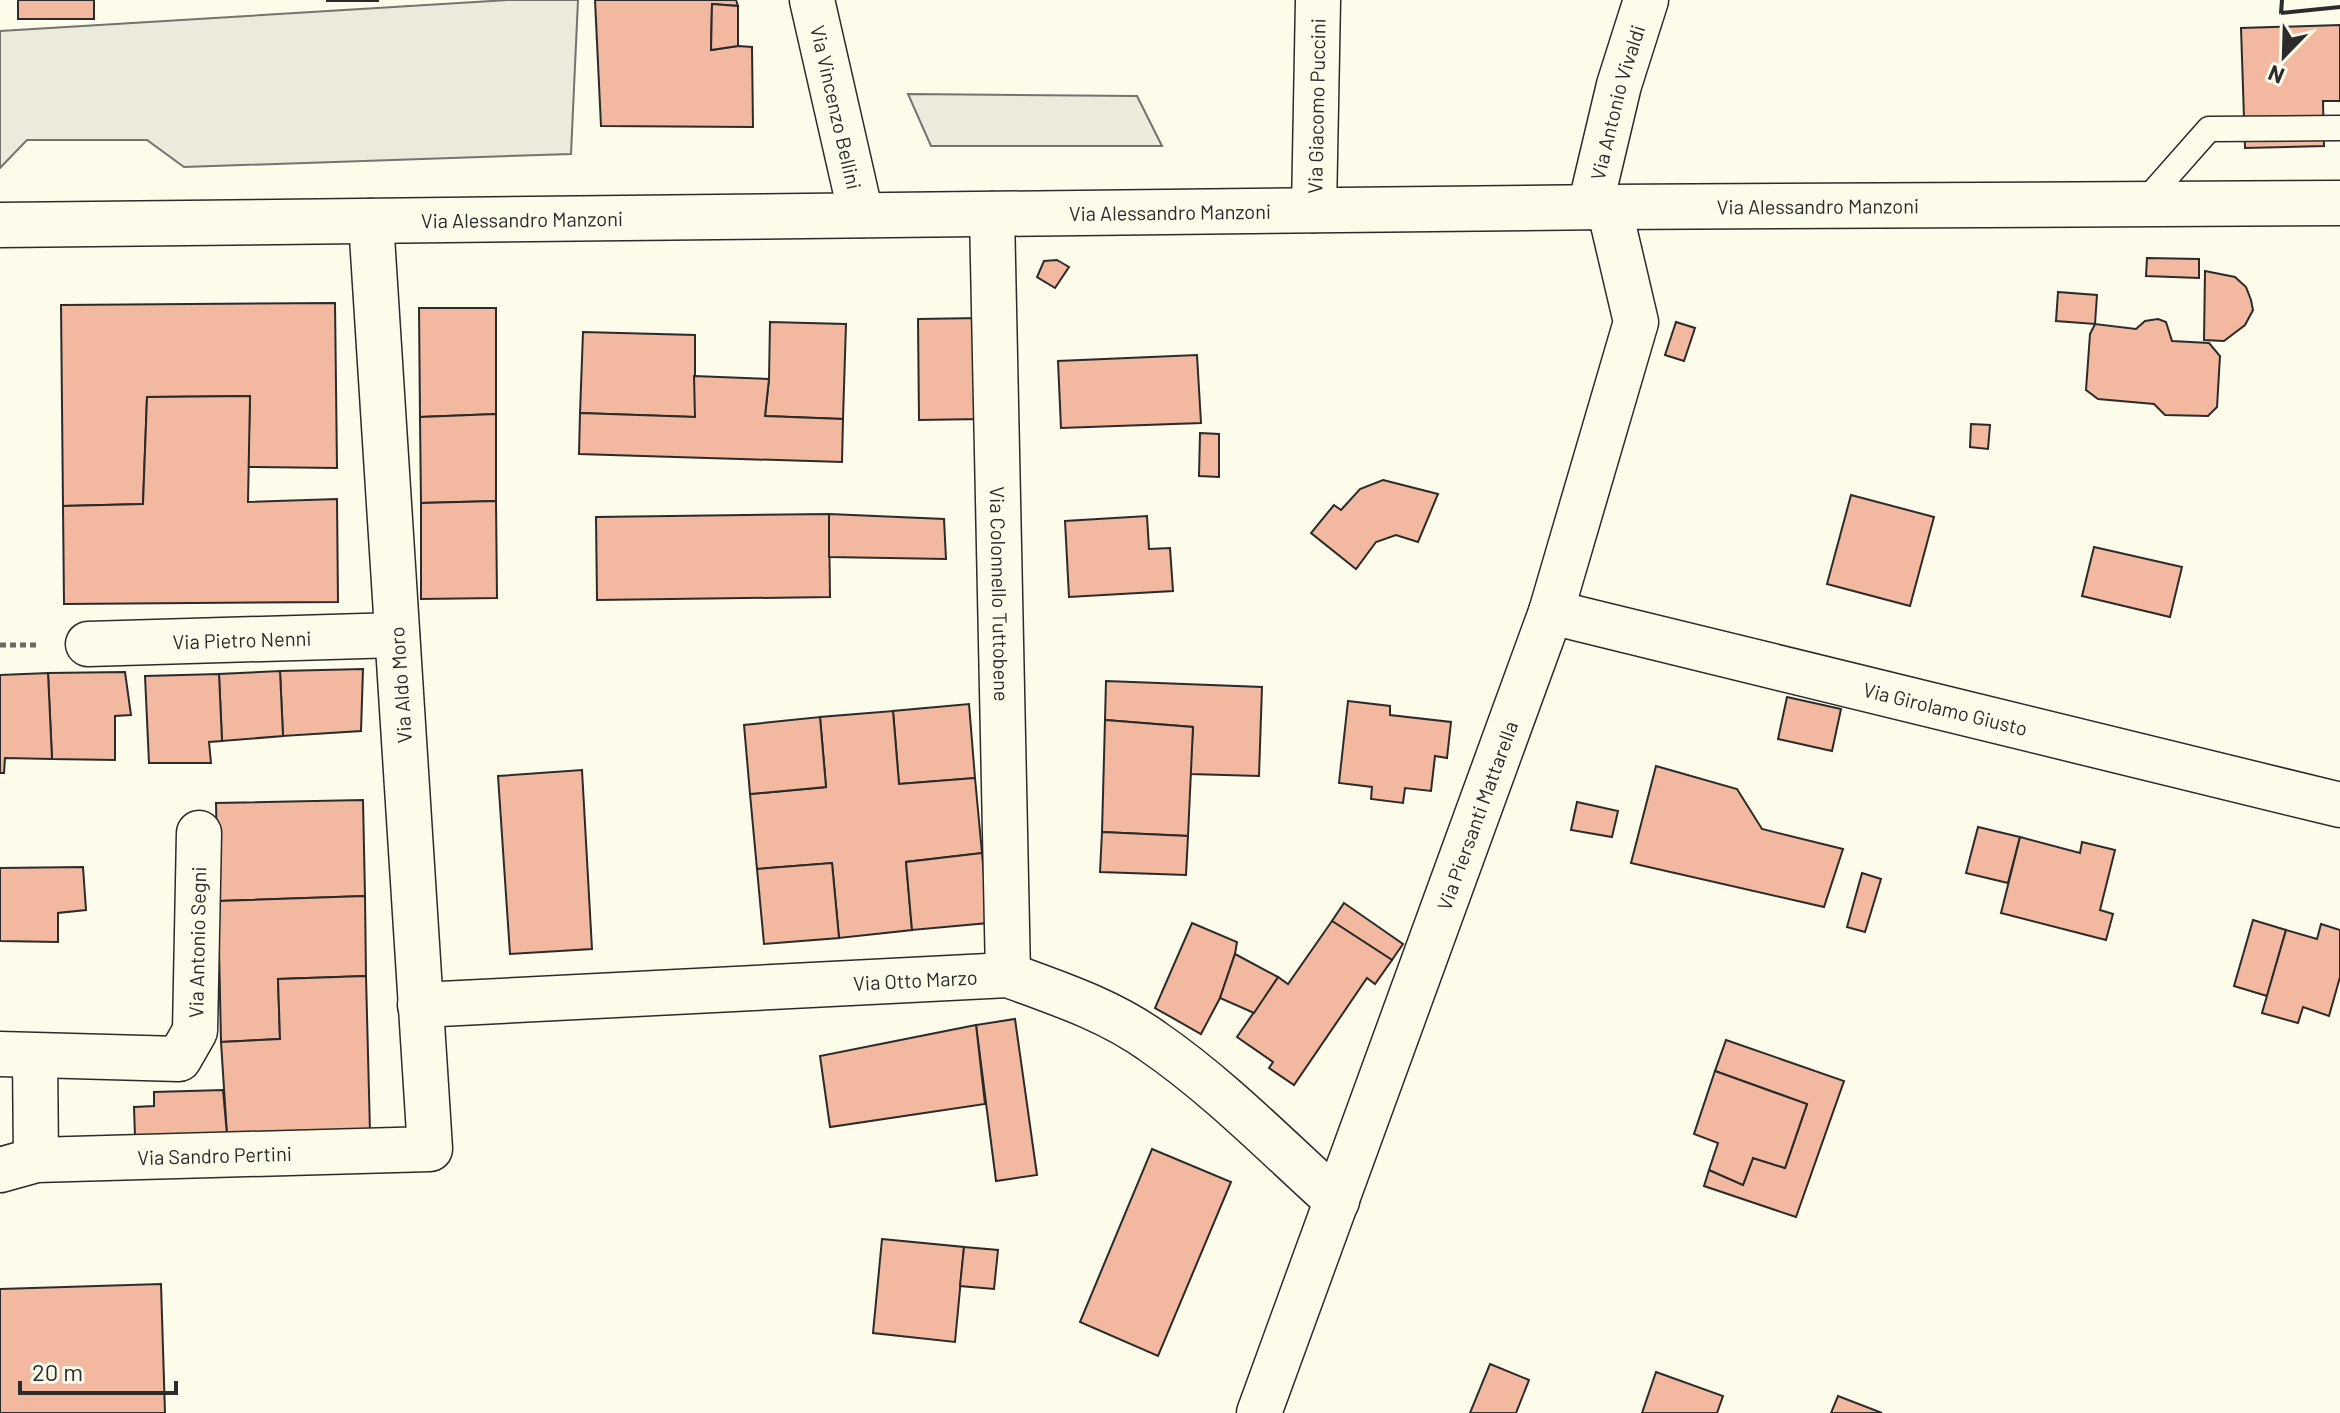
<svg xmlns="http://www.w3.org/2000/svg" width="2340" height="1413" viewBox="0 0 2340 1413" font-family="Barlow,sans-serif">
<style>
.parking{fill:#eceadb;stroke:#74746e;stroke-width:2}
.building{fill:#f2b8a0;stroke:#2b2b2b;stroke-width:2}
.lines{fill:none;stroke-linecap:round;stroke-linejoin:round}
.service-casing{stroke:#2b2b2b;stroke-width:27}
.minor-casing{stroke:#2b2b2b;stroke-width:47}
.secondary-casing{stroke:#2b2b2b;stroke-width:47}
.path{stroke:#6a6964;stroke-width:5;stroke-dasharray:6 4;stroke-linecap:butt}
.service{stroke:#fdfbea;stroke-width:24}
.minor{stroke:#fdfbea;stroke-width:44}
.secondary{stroke:#fdfbea;stroke-width:44}
.wall{stroke:#2b2b2b;stroke-width:4}
.labels{text-anchor:middle;dominant-baseline:central;stroke-width:6;stroke-linejoin:round;paint-order:stroke}
.street-label{font-size:20px;fill:#2b2b2b;stroke:#fdfbea}
</style>
<rect width="100%" height="100%" fill="#fdfbea"/>
<!-- parking -->
<g class="parking">
<polygon points="508,0 578,0 571,154 184,167 147,140 27,140 0,168 0,31"/>
<polygon points="908,94 1137,96 1162,146 931,146"/>
</g>
<!-- building -->
<g class="building">
<rect x="18" y="0" width="76" height="19"/>
<rect x="327" y="0" width="51" height="1"/>
<polygon points="595,0 736,0 738,6 712,4 711,50 738,46 752,47 753,127 601,126"/>
<polygon points="712,4 738,6 738,46 711,50"/>
<polygon points="2340,25 2340,101 2323,101 2324,146 2245,148 2241,28"/>
<polygon points="2147,258 2199,259 2199,278 2146,276"/>
<polygon points="1057,260 1069,267 1055,288 1037,277 1044,261"/>
<polygon points="2205,271 2235,277 2246,287 2251,300 2253,310 2245,325 2224,341 2204,340"/>
<polygon points="2058,292 2097,295 2095,324 2056,321"/>
<polygon points="335,303 337,468 248,467 250,396 147,397 143,504 63,506 61,305"/>
<polygon points="419,308 496,308 496,414 420,417"/>
<polygon points="980,318 981,419 919,420 918,319"/>
<polygon points="2158,319 2166,322 2172,341 2209,343 2220,356 2217,407 2208,416 2165,415 2154,404 2098,399 2086,390 2090,334 2095,324 2136,329 2145,321"/>
<polygon points="770,322 846,324 843,419 765,416 769,379"/>
<polygon points="1676,322 1695,328 1684,361 1665,355"/>
<polygon points="583,332 695,335 695,417 580,413"/>
<polygon points="1197,355 1201,423 1061,428 1058,361"/>
<polygon points="694,376 769,379 765,416 843,419 842,462 579,454 580,413 695,417"/>
<polygon points="250,396 248,502 337,499 338,602 64,604 63,506 143,504 147,397"/>
<polygon points="496,414 496,501 421,503 420,417"/>
<polygon points="1971,424 1990,425 1988,449 1970,447"/>
<polygon points="1200,433 1219,434 1219,477 1199,476"/>
<polygon points="1383,480 1438,494 1418,542 1396,535 1376,542 1356,569 1311,533 1334,505 1341,510 1360,489"/>
<polygon points="1851,495 1934,517 1910,606 1827,584"/>
<polygon points="496,501 497,598 421,599 421,503"/>
<polygon points="829,514 830,597 597,600 596,517"/>
<polygon points="829,514 944,519 946,559 829,557"/>
<polygon points="1147,516 1149,549 1170,548 1173,591 1069,597 1065,521"/>
<polygon points="2094,547 2182,567 2170,617 2082,596"/>
<polygon points="363,669 361,731 283,736 280,671"/>
<polygon points="280,671 283,736 222,741 219,674"/>
<polygon points="125,672 131,715 115,716 115,760 52,759 48,673"/>
<polygon points="48,673 52,759 5,758 4,773 0,773 0,675"/>
<polygon points="219,674 222,741 209,742 211,763 149,763 145,676"/>
<polygon points="1106,681 1262,687 1259,776 1190,774 1193,727 1105,720"/>
<polygon points="1787,697 1841,709 1832,751 1778,739"/>
<polygon points="1348,701 1390,706 1390,715 1451,722 1447,758 1435,756 1431,791 1405,788 1403,803 1371,799 1372,787 1339,783"/>
<polygon points="969,704 975,778 899,784 893,711"/>
<polygon points="893,711 899,784 975,778 982,853 906,862 912,930 839,938 832,863 757,869 750,794 826,787 820,717"/>
<polygon points="820,717 826,787 750,794 744,725"/>
<polygon points="1105,720 1193,727 1188,836 1102,832"/>
<polygon points="1656,766 1737,789 1762,829 1843,849 1824,907 1631,863"/>
<polygon points="582,770 592,949 510,954 498,776"/>
<polygon points="363,800 365,896 218,901 216,803"/>
<polygon points="1577,802 1618,811 1612,837 1571,830"/>
<polygon points="1978,827 2020,837 2008,883 1966,873"/>
<polygon points="1102,832 1188,836 1186,875 1100,872"/>
<polygon points="2020,837 2080,853 2082,842 2115,850 2100,910 2113,914 2106,940 2001,913"/>
<polygon points="982,853 988,923 912,930 906,862"/>
<polygon points="832,863 839,938 764,944 757,869"/>
<polygon points="83,867 86,910 58,913 58,942 0,941 0,868"/>
<polygon points="1862,873 1881,879 1865,932 1847,927"/>
<polygon points="365,896 366,976 278,979 280,1039 221,1042 218,901"/>
<polygon points="1344,903 1403,944 1392,960 1332,921"/>
<polygon points="2253,920 2286,930 2267,996 2234,986"/>
<polygon points="1332,921 1392,960 1375,984 1367,978 1294,1085 1269,1068 1273,1062 1237,1037 1278,977 1288,984"/>
<polygon points="1192,923 1237,942 1235,954 1220,998 1201,1034 1155,1008"/>
<polygon points="2321,924 2340,930 2340,977 2329,1016 2303,1007 2298,1023 2262,1013 2286,930 2317,939"/>
<polygon points="1235,954 1278,977 1254,1013 1220,998"/>
<polygon points="366,976 370,1132 227,1135 221,1042 280,1039 278,979"/>
<polygon points="1015,1019 1037,1175 996,1181 976,1025"/>
<polygon points="976,1025 985,1104 830,1127 820,1056"/>
<polygon points="1726,1040 1844,1081 1796,1217 1704,1186 1709,1170 1743,1185 1753,1158 1785,1168 1807,1104 1715,1071"/>
<polygon points="1715,1071 1807,1104 1785,1168 1753,1158 1743,1185 1709,1170 1718,1143 1694,1134"/>
<polygon points="223,1090 227,1135 135,1137 134,1107 154,1106 154,1092"/>
<polygon points="1152,1149 1231,1182 1158,1356 1080,1322"/>
<polygon points="882,1239 964,1247 955,1342 873,1333"/>
<polygon points="964,1247 998,1250 994,1289 960,1286"/>
<polygon points="161,1284 165,1413 0,1413 0,1289"/>
<polygon points="1490,1364 1529,1380 1516,1413 1470,1413"/>
<polygon points="1656,1372 1723,1396 1717,1413 1642,1413"/>
<polygon points="1838,1396 1882,1413 1831,1413"/>
</g>
<g class="lines">
<defs>
<polyline id="service" points="2141,206 2209,129 2340,128"/>
<g id="minor">
<path id="s1" d="M812,0L861,215"/>
<path id="s2" d="M1590,207L1619,85L1646,0"/>
<path id="s3" d="M1314,210L1318,0"/>
<path id="s4" d="M992,214L1008,975"/>
<path id="s5" d="M1551,612L2340,805"/>
<path id="s6" d="M88,644L397,635"/>
<path id="s7" d="M420,1005L1008,975C1057,993 1109,1010 1152,1041C1219,1087 1277,1147 1337,1201"/>
<path id="s8" d="M0,1054L179,1059L195,1031L199,833"/>
<polyline points="35,1056 36,1160"/>
<path id="s9" d="M0,1170L36,1160L430,1149L371,221"/>
<path id="s10" d="M1259,1413L1551,612L1636,322L1609,207"/>
</g>
<g id="secondary">
<path id="s11" d="M0,225L1609,207L2340,203"/>
</g>
</defs>
<!-- service casing -->
<use href="#service" class="service-casing"/>
<!-- minor casing -->
<use href="#minor" class="minor-casing"/>
<!-- secondary casing -->
<use href="#secondary" class="secondary-casing"/>
<!-- path -->
<polyline class="path" points="0,645 39,645"/>
<!-- service -->
<use href="#service" class="service"/>
<!-- minor -->
<use href="#minor" class="minor"/>
<!-- secondary -->
<use href="#secondary" class="secondary"/>
<!-- wall -->
<polyline class="wall" points="2282,0 2281,13 2340,7"/>
</g>
<g class="labels">
<!-- street labels -->
<g class="street-label">
<text stroke="none"><textPath href="#s2" startOffset="108">Via Antonio Vivaldi</textPath></text>
<text stroke="none"><textPath href="#s3" startOffset="104">Via Giacomo Puccini</textPath></text>
<text stroke="none"><textPath href="#s1" startOffset="110">Via Vincenzo Bellini</textPath></text>
<text stroke="none"><textPath href="#s11" startOffset="1818">Via Alessandro Manzoni</textPath></text>
<text stroke="none"><textPath href="#s11" startOffset="1170">Via Alessandro Manzoni</textPath></text>
<text stroke="none"><textPath href="#s11" startOffset="522">Via Alessandro Manzoni</textPath></text>
<text stroke="none"><textPath href="#s4" startOffset="380">Via Colonnello Tuttobene</textPath></text>
<text stroke="none"><textPath href="#s6" startOffset="154">Via Pietro Nenni</textPath></text>
<text transform="translate(400 685) rotate(-94)">Via Aldo Moro</text>
<text stroke="none"><textPath href="#s5" startOffset="406">Via Girolamo Giusto</textPath></text>
<text stroke="none"><textPath href="#s10" startOffset="636">Via Piersanti Mattarella</textPath></text>
<text stroke="none"><textPath href="#s8" startOffset="300">Via Antonio Segni</textPath></text>
<text stroke="none"><textPath href="#s7" startOffset="496">Via Otto Marzo</textPath></text>
<text stroke="none"><textPath href="#s9" startOffset="216">Via Sandro Pertini</textPath></text>
</g>
</g>
<!-- north arrow -->
<g transform="translate(2284 56) rotate(203)" stroke="#fdfbea" stroke-width="6" paint-order="stroke">
<path d="M0-6L14 30L0 20L-14 30Z" fill="#2b2b2b"/>
<text y="-12" font-size="22" font-weight="bold" text-anchor="middle" fill="#2b2b2b">N</text>
</g>
<!-- scale -->
<path d="M20 1381v12h156v-12" fill="none" stroke="#2b2b2b" stroke-width="4"/>
<text x="32" y="1381" font-size="24" fill="#2b2b2b" stroke="#fdfbea" stroke-width="6" paint-order="stroke">20 m</text>
</svg>
